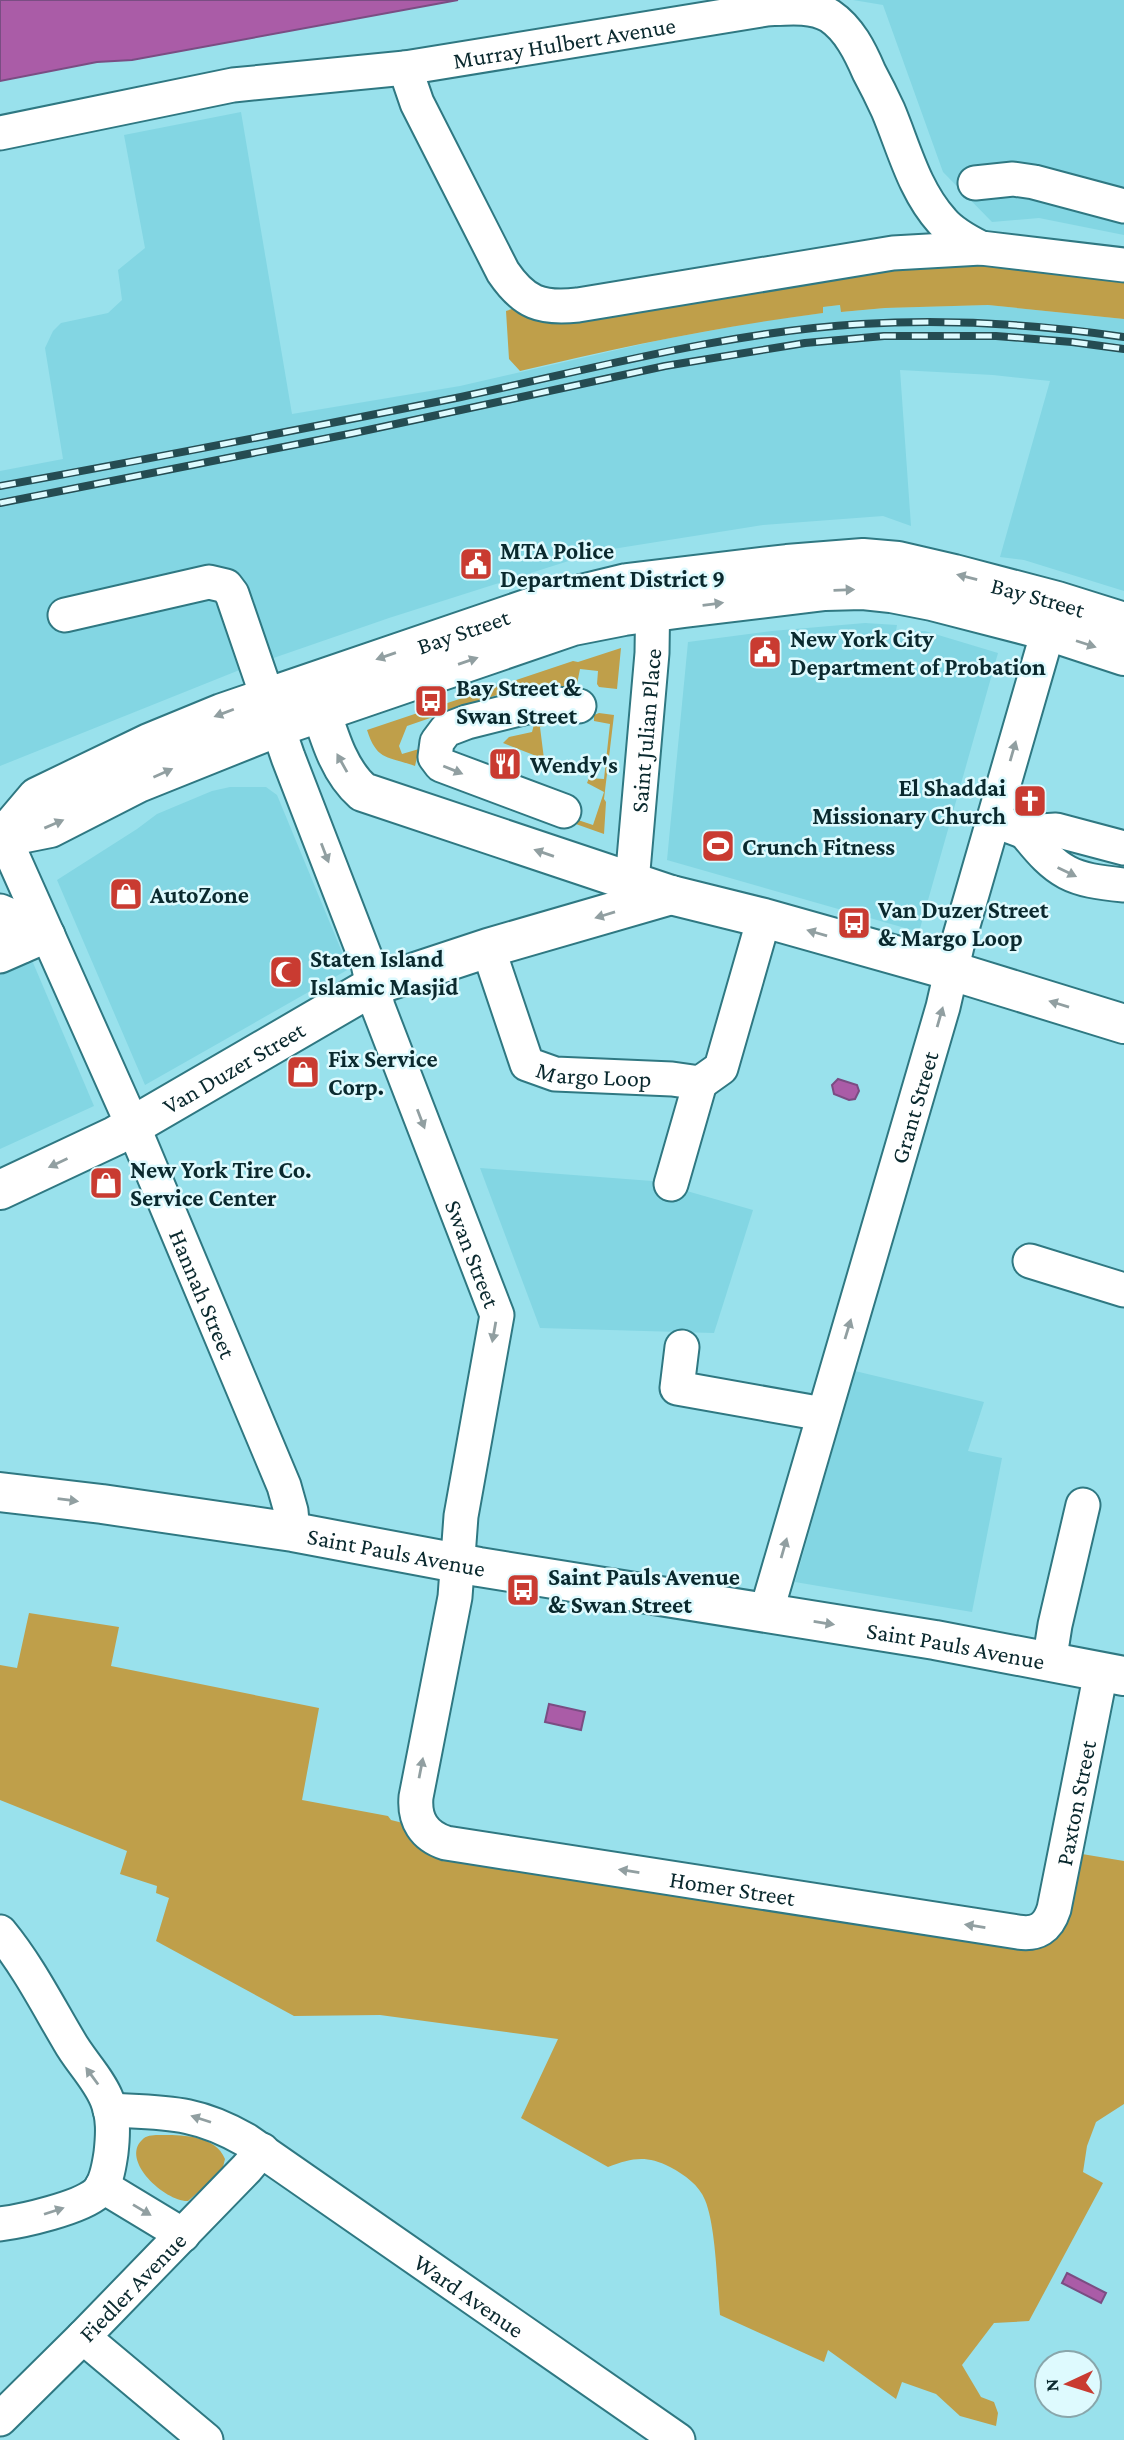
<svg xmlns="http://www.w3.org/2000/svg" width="1124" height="2440" viewBox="0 0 1124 2440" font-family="'Crimson Pro',serif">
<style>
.built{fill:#83d6e3}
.green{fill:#bf9f4a}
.water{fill:#aa5ca7;stroke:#7a4d83;stroke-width:2}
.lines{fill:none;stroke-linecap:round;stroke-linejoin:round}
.minor-casing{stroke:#2f7882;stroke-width:37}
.major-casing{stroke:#2f7882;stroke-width:42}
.minor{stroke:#fff;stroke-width:33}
.major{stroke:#fff;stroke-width:38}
.rail-casing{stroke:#254c52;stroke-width:8}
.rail{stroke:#defafe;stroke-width:5;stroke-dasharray:16;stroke-linecap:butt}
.oneway{fill:#919fa1}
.labels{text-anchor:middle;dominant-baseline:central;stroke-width:5;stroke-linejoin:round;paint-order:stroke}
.street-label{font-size:24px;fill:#0a292e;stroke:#defafe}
.poi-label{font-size:24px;font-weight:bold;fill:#0a292e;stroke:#defafe;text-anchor:start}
</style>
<rect width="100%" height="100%" fill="#99e1ec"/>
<!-- built -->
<g class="built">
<polygon points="853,0 1124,0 1124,235 1039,218 992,222 943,172 883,5"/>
<polygon points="241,112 292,414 460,386 660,340 762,321 823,313 823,307 841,305 842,312 885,308 988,305 1124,319 1124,591 1024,560 1000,557 1050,381 993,375 900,370 911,526 883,516 763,525 600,551 389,618 242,669 0,766 0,471 63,459 45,348 53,331 61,323 108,313 122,300 118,270 145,248 124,135"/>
<polygon points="865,623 897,625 896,631 925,631 998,653 919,932 667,860 688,642 772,631"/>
<polygon points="230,787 266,787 277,795 349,969 145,1085 57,880 137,829 157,814 212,791"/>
<polygon points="11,911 94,1106 0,1149 0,917"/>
<polygon points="480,1168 652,1181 753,1210 714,1333 540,1328"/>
<polygon points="855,1371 984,1402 968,1451 1002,1458 972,1612 795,1582"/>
</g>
<!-- green -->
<g class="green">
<path d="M973,263L1124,277V319L988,305L885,308L841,312L840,305L823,307V313C721,326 620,347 520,371L509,359L506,311L521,306L892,267Z"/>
<path d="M621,648L617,689L599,687L597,684L598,671L580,669L576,689L520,687L407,726L399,746L402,754L419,749L415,766C387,756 377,761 367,730L573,661L578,662Z"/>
<polygon points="537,713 545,717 545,726 540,727 544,759 503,743 509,737 532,732"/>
<polygon points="599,713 614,715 604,799 606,802 604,834 573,823 578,820 593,825 604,792 587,783 589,778 604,779 610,724 594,721 594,715"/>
<path d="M29,1613L119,1627L111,1666L319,1708L302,1800L388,1816L391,1820L407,1824L940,1929L1064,1918L1082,1854L1124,1861V2104L1096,2122L1087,2146L1083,2172L1103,2183L1029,2321L994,2323L962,2365L981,2397L994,2402L998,2413L996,2426L960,2416L936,2394L902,2382L896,2399L828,2350L824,2362L720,2315C717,2285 716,2226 705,2200C699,2185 685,2175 670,2167C646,2155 632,2158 608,2167L521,2118L558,2039L380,2015L294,2016L156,1941L169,1898L156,1893L157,1886L120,1874L127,1851L0,1800V1665L17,1668Z"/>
<path d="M164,2135C184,2135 216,2136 225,2159L222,2171L188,2201C166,2202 120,2161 142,2140C147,2134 157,2135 164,2135Z"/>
</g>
<!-- water -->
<g class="water">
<polygon points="0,0 458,0 132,60 97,62 0,81"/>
<polygon points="838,1079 857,1085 859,1091 855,1099 849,1100 834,1094 832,1085"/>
<polygon points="549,1704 585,1712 581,1730 545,1722"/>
<polygon points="1067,2273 1106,2293 1101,2303 1062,2283"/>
</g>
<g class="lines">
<defs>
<g id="minor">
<path d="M405,68L417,103L503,272C524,303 541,309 578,305L893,253L981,248"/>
<path id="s1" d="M0,133L233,85L405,68L767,9C787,8 812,5 830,16C849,29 860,51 869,72C876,85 882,97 888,110C904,148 914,190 942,221C952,233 967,241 981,248L1124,265"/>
<polyline points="975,183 1013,179 1034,182 1124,206"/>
<path id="s2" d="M65,615L209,582L226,586L232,594L288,757L368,964L378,1007L497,1315L461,1516L455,1597L416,1797C414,1820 424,1836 446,1843L1018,1932C1037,1935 1048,1928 1054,1909L1101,1672"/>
<polyline points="564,811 441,765 435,757 437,742 446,730 467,722 543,703 579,706"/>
<polyline points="993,820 1025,832 1056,830 1124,848"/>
<path id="s3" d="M0,828L133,1126L284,1486L291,1511L293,1532"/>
<path d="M1025,832C1058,874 1071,880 1124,885"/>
<path id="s4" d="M632,882L652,653L653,585"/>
<polyline points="0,911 7,914 22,946"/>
<path id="s5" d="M488,948L527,1064L555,1074L672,1079L700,1083L721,1068L764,918"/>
<polyline points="0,956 48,935"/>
<polyline points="671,1184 700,1083"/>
<polyline points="1030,1261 1124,1290"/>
<polyline points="682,1347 677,1388 823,1414"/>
<path id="s6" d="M766,1613L943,1007L957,946L1055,607"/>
<polyline points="1049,1663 1055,1625 1083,1505"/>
<path d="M0,1932C28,1966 47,2004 69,2041C80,2061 99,2079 107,2100C114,2117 113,2135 111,2153C109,2166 107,2183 97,2193C80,2208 23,2221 0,2224"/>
<path id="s7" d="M110,2110C167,2113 196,2111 246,2140L678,2440"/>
<polyline points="102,2186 183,2235"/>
<polyline points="83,2337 206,2440"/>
<path id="s8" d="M0,2419L83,2337L247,2168L262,2150"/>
</g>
<g id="major">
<path d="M313,687C326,722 334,767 363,792L671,895L764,918L952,971L1124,1024"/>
<path id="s9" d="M4,836L37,797L149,743L222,713L541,604L627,583L787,564L863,558L898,561L954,574L1057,601L1124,622"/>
<polyline points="0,838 50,828 138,783 278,727 573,626 624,616 684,608 825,591 863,590 891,593 932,601 1048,631 1124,656"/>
<path id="s10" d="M0,1190L115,1136L373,986L488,948L671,895"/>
<path id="s11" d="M0,1492L102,1504L293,1532L479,1567L935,1640L1124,1676"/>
</g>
</defs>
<!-- minor casing -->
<use href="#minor" class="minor-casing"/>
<!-- major casing -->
<use href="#major" class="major-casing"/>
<!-- minor -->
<use href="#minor" class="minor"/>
<!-- major -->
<use href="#major" class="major"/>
<defs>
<g id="rail">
<path d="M0,486C154,458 308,428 461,397C592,369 727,332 861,324C950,319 1037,324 1124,337"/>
<polyline points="0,503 354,433 665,366 805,343 884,336 996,336 1072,342 1124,349"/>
</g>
</defs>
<!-- rail casing -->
<use href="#rail" class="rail-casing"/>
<!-- rail -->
<use href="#rail" class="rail"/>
</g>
<!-- one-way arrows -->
<defs><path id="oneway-solid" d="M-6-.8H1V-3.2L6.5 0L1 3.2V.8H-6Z" transform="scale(1.75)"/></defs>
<g class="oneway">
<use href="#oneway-solid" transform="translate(967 577) rotate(-166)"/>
<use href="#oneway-solid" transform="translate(844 590) rotate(-2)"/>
<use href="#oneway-solid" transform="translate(713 604) rotate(-7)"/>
<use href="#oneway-solid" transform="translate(1086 644) rotate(18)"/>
<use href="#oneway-solid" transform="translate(386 656) rotate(161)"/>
<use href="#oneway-solid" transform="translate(468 661) rotate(-19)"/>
<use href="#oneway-solid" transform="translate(224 713) rotate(159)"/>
<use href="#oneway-solid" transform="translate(1013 751) rotate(-74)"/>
<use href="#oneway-solid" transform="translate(342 763) rotate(-119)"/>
<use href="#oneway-solid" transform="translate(453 770) rotate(22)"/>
<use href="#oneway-solid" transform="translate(163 773) rotate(-24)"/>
<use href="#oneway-solid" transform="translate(54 824) rotate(-23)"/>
<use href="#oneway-solid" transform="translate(325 853) rotate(69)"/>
<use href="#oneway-solid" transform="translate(544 853) rotate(-161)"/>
<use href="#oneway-solid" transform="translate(1067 872) rotate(26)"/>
<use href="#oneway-solid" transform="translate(605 915) rotate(163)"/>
<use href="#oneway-solid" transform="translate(817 933) rotate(-164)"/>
<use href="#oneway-solid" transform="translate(1059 1004) rotate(-163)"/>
<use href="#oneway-solid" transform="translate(940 1017) rotate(-74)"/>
<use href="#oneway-solid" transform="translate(421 1119) rotate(69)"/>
<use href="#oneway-solid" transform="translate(58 1163) rotate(155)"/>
<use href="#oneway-solid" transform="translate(848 1329) rotate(-73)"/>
<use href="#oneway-solid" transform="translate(494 1332) rotate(100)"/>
<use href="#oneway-solid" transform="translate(68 1500) rotate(7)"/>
<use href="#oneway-solid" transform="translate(784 1548) rotate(-74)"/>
<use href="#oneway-solid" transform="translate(824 1623) rotate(9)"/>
<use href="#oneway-solid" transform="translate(421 1768) rotate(-79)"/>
<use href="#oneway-solid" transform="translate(629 1871) rotate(-171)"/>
<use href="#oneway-solid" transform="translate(975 1926) rotate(-171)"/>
<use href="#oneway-solid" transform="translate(92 2076) rotate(-126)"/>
<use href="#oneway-solid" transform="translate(201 2119) rotate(-162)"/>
<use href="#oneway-solid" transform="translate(142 2210) rotate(31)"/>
<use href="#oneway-solid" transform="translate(54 2211) rotate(-18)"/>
</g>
<!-- icons -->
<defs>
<symbol id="civic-square" viewBox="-11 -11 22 22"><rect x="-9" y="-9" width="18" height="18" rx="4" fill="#c93b31" stroke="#defafe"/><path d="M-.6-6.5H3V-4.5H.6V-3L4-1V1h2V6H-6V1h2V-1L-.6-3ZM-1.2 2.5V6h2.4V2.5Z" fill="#fff"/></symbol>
<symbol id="bus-square" viewBox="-11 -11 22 22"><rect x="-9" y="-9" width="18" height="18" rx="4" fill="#c93b31" stroke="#defafe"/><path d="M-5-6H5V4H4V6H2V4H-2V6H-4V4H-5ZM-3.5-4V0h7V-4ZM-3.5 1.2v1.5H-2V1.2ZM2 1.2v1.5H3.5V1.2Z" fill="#fff"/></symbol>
<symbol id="restaurant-square" viewBox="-11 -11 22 22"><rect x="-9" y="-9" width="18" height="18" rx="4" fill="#c93b31" stroke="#defafe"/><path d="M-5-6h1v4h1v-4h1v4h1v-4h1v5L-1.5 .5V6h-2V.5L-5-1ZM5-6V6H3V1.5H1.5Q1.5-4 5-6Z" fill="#fff"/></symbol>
<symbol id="church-square" viewBox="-11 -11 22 22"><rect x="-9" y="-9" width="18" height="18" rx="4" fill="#c93b31" stroke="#defafe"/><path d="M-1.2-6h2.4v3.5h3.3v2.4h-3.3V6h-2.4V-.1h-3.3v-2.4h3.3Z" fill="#fff"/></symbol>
<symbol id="stadium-square" viewBox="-11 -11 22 22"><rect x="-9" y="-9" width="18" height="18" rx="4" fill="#c93b31" stroke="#defafe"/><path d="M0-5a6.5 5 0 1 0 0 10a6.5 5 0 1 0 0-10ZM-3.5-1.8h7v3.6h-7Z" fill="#fff"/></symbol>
<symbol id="shop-square" viewBox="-11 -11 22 22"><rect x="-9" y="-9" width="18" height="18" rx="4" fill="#c93b31" stroke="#defafe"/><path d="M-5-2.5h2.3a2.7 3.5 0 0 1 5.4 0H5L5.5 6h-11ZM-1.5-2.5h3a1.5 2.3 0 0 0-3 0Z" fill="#fff"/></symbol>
<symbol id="mosque-square" viewBox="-11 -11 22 22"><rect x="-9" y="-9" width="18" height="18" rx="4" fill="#c93b31" stroke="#defafe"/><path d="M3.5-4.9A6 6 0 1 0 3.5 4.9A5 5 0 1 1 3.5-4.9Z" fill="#fff"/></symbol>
</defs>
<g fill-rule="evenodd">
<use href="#civic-square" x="457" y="545" width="38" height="38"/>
<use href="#civic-square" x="746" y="633" width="38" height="38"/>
<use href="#bus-square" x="412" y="682" width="38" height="38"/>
<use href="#restaurant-square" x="486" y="745" width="38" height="38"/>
<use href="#church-square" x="1011" y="782" width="38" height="38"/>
<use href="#stadium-square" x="699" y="827" width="38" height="38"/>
<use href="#shop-square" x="107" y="875" width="38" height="38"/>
<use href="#bus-square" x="835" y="904" width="38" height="38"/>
<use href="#mosque-square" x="267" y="953" width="38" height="38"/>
<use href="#shop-square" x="284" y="1053" width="38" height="38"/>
<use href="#shop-square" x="87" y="1164" width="38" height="38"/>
<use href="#bus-square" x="504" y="1571" width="38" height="38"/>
</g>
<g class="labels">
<!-- street labels -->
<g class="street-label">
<text stroke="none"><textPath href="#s1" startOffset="572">Murray Hulbert Avenue</textPath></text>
<text stroke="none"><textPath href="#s9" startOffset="1097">Bay Street</textPath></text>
<text stroke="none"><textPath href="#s9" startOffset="509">Bay Street</textPath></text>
<text stroke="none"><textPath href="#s4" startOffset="152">Saint Julian Place</textPath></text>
<text stroke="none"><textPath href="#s10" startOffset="264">Van Duzer Street</textPath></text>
<text stroke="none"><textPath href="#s5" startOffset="191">Margo Loop</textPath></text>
<text stroke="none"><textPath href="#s6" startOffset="527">Grant Street</textPath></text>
<text stroke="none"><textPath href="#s2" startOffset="878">Swan Street</textPath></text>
<text stroke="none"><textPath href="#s3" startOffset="508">Hannah Street</textPath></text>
<text stroke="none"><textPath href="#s11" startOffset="401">Saint Pauls Avenue</textPath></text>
<text stroke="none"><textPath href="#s11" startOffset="968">Saint Pauls Avenue</textPath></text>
<text stroke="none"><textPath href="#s2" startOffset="2228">Paxton Street</textPath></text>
<text stroke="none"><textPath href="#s2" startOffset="1783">Homer Street</textPath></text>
<text stroke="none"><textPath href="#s8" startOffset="187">Fiedler Avenue</textPath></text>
<text stroke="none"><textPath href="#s7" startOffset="413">Ward Avenue</textPath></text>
</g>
<!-- poi labels -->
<g class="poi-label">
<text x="500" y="550">MTA Police<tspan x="500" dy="28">Department District 9</tspan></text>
<text x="790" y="638">New York City<tspan x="790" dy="28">Department of Probation</tspan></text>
<text x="456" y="687">Bay Street &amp;<tspan x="456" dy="28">Swan Street</tspan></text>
<text x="530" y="764">Wendy's</text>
<text x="1006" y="787" text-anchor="end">El Shaddai<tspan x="1006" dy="28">Missionary Church</tspan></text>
<text x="742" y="846">Crunch Fitness</text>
<text x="150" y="894">AutoZone</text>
<text x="878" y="909">Van Duzer Street<tspan x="878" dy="28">&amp; Margo Loop</tspan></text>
<text x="310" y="958">Staten Island<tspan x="310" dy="28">Islamic Masjid</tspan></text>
<text x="328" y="1058">Fix Service<tspan x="328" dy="28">Corp.</tspan></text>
<text x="130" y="1169">New York Tire Co.<tspan x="130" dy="28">Service Center</tspan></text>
<text x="548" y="1576">Saint Pauls Avenue<tspan x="548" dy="28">&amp; Swan Street</tspan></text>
</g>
</g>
<!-- north arrow -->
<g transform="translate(1068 2384) rotate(266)"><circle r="33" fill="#defafe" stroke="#89a6ab" stroke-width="2"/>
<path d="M0-5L12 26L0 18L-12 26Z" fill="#c93b31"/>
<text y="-10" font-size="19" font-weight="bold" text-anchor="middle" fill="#0a292e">N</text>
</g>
</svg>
